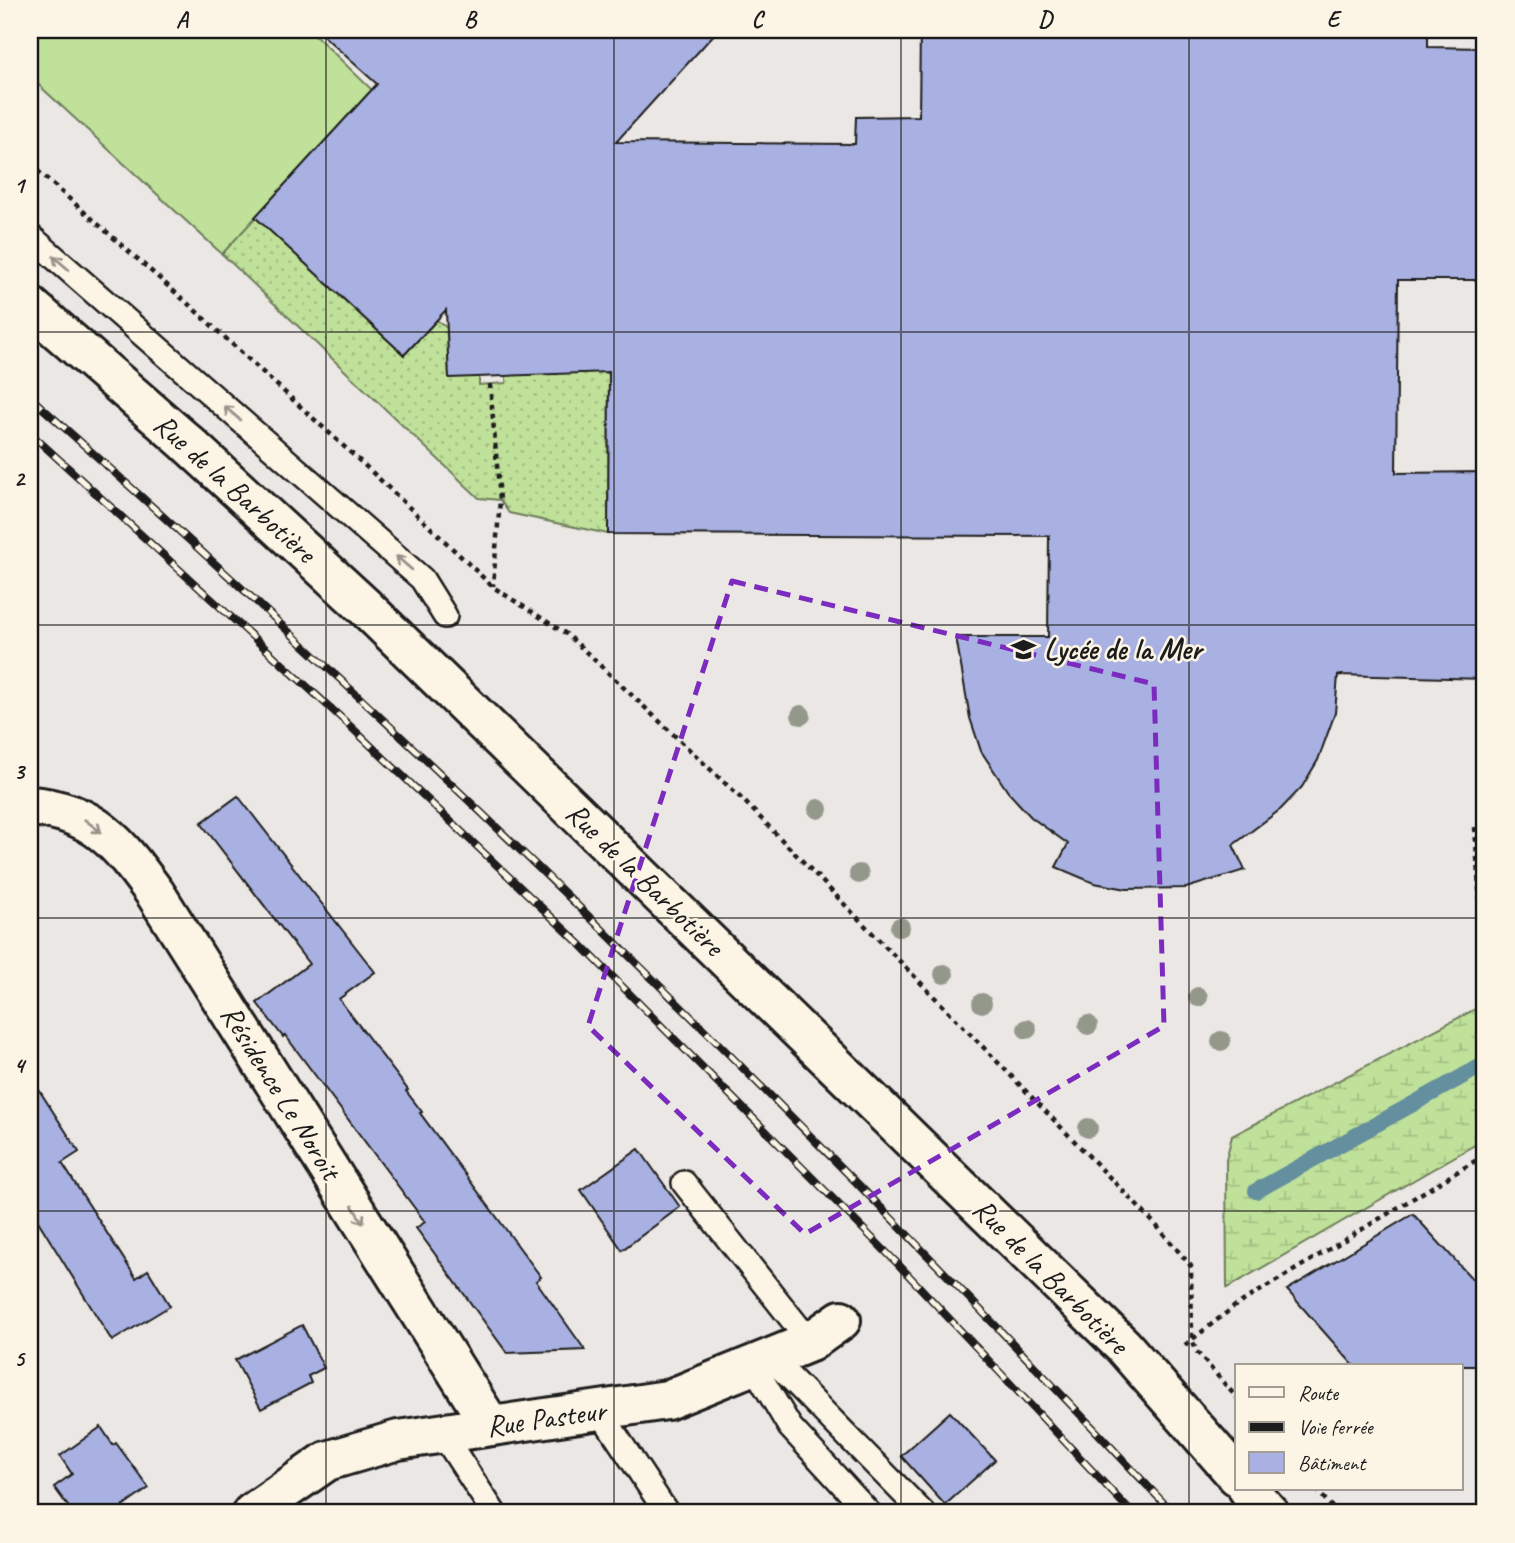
<svg xmlns="http://www.w3.org/2000/svg" width="1515" height="1543" viewBox="0 0 1515 1543" font-family="Caveat,sans-serif">
<style>
.grass{fill:url(#grass-dots);stroke:#6e7e5b;stroke-width:2}
.wetland{fill:url(#wetland-marsh);stroke:#6e7e5b;stroke-width:2}
.pitch{fill:#c0e19a;stroke:#6e7e5b;stroke-width:2}
.lines{fill:none;stroke-linecap:round;stroke-linejoin:round}
.stream{stroke:#638f9e;stroke-width:16}
.building{fill:#a8b1e1;stroke:#1c1c1c;stroke-width:2}
.service-casing{stroke:#1c1c1c;stroke-width:28}
.minor-casing{stroke:#1c1c1c;stroke-width:44}
.path{stroke:#1c1c1c;stroke-width:4.5;stroke-dasharray:5 5;stroke-linecap:butt}
.service{stroke:#fcf5e5;stroke-width:23}
.minor{stroke:#fcf5e5;stroke-width:38}
.rail-casing{stroke:#1c1c1c;stroke-width:8}
.rail{stroke:#fcf5e5;stroke-width:5;stroke-dasharray:16;stroke-linecap:butt}
.tree{fill:#94988b}
.oneway{stroke:#97938b}
.marked{fill:none;stroke:#7b2cbf;stroke-width:5;stroke-dasharray:14 9;stroke-linejoin:round}
.grid{fill:none;stroke:#1c1c1c;stroke-width:2;stroke-opacity:0.55}
.labels{text-anchor:middle;dominant-baseline:central;stroke-width:5;stroke-linejoin:round;paint-order:stroke}
.street-label{font-size:30px;fill:#1c1c1c;stroke:#fcf5e5}
.poi-label{font-size:30px;font-weight:bold;fill:#1c1c1c;stroke:#fcf5e5;text-anchor:start}
.neatline{fill:none;stroke:#1c1c1c;stroke-width:2.5}
.grid-label{font-size:23px;text-anchor:middle;font-weight:bold;fill:#1c1c1c}
</style>
<defs>
<pattern id="grass-dots" width="8" height="8" patternUnits="userSpaceOnUse" patternTransform="scale(1.75)"><rect width="8" height="8" fill="#c0e19a"/><path d="M2 2h.1M6 6h.1" fill="none" stroke="#a4c084" stroke-width="1.8" stroke-linecap="round"/></pattern>
<pattern id="wetland-marsh" width="20" height="14" patternUnits="userSpaceOnUse" patternTransform="scale(1.75)"><rect width="20" height="14" fill="#c0e19a"/><path d="M1 5h8M5 5V1M11 12h8M15 12V8" fill="none" stroke="#a4c084"/></pattern>
</defs>
<rect width="100%" height="100%" fill="#ebe7e4"/>
<filter id="ink" filterUnits="userSpaceOnUse"><feTurbulence type="fractalNoise" baseFrequency=".0143" numOctaves="2"/><feDisplacementMap in="SourceGraphic" scale="14" xChannelSelector="R" yChannelSelector="G"/><feConvolveMatrix kernelMatrix="1 2 1 2 8 2 1 2 1" color-interpolation-filters="sRGB"/></filter>
<g filter="url(#ink)">
<!-- grass -->
<polygon class="grass" points="255,217 404,355 437,320 447,328 449,377 479,377 479,385 506,383 506,376 544,315 609,375 608,534 509,513 500,500 479,498 222,254"/>
<!-- wetland -->
<polygon class="wetland" points="1485,1004 1485,1139 1227,1288 1226,1160 1232,1136"/>
<!-- pitch -->
<polygon class="pitch" points="30,30 310,30 372,90 222,254 30,77"/>
<g class="lines">
<!-- stream -->
<polyline class="stream" points="1256,1191 1485,1064"/>
</g>
<!-- building -->
<g class="building">
<polygon points="317,30 718,30 616,142 855,144 856,117 919,116 920,30 1428,30 1428,47 1485,48 1485,280 1398,280 1396,473 1485,472 1485,679 1338,675 1335,713 1318,760 1302,787 1281,809 1233,845 1245,870 1186,888 1127,889 1094,883 1056,867 1068,844 1031,817 1008,792 981,751 970,718 956,637 1048,637 1049,536 608,534 609,372 449,378 446,310 404,355 255,217 377,84"/>
<polygon points="238,796 375,972 339,999 408,1090 406,1091 422,1112 420,1113 541,1277 536,1281 585,1350 507,1353 416,1228 425,1222 285,1035 283,1037 257,1003 309,964 201,823"/>
<polygon points="30,1076 79,1152 62,1163 136,1278 148,1270 170,1306 112,1341 30,1208"/>
<polygon points="639,1149 680,1207 622,1250 581,1190"/>
<polygon points="1413,1214 1485,1293 1485,1366 1354,1366 1287,1290"/>
<polygon points="302,1325 324,1368 308,1376 311,1383 261,1409 235,1360"/>
<polygon points="950,1412 995,1460 945,1505 901,1456"/>
<polygon points="101,1427 113,1445 116,1443 149,1488 114,1513 73,1513 54,1487 72,1474 60,1456"/>
</g>
<g class="lines">
<defs>
<g id="service">
<polyline points="30,236 422,579 445,616"/>
<polyline points="684,1183 810,1342"/>
<polyline points="771,1358 923,1513"/>
<polyline points="753,1365 790,1427 869,1513"/>
<polyline points="599,1410 667,1513"/>
<polyline points="442,1433 494,1513"/>
</g>
<g id="minor">
<polyline points="30,306 186,442 365,607 1123,1346 1237,1476"/>
<path d="M30,806C95,811 119,844 155,893L491,1426"/>
<polyline points="1248,1489 1269,1513"/>
<polyline points="252,1513 327,1461 398,1440 667,1400 810,1342 841,1320"/>
</g>
</defs>
<!-- service casing -->
<use href="#service" class="service-casing"/>
<!-- minor casing -->
<use href="#minor" class="minor-casing"/>
<!-- path -->
<g class="path">
<polyline points="30,164 185,301 373,473 493,587 568,635 745,802 1155,1224 1191,1266 1192,1338 1196,1351 1237,1398"/>
<polyline points="490,384 500,500 493,586"/>
<polyline points="1475,827 1485,979 1479,1158"/>
<polyline points="1185,1345 1235,1306 1485,1155"/>
<polyline points="1316,1489 1337,1513"/>
</g>
<!-- service -->
<use href="#service" class="service"/>
<!-- minor -->
<use href="#minor" class="minor"/>
<defs>
<g id="rail">
<path d="M30,397C429,751 809,1123 1173,1513"/>
<polyline points="30,433 349,725 581,945 896,1262 1132,1513"/>
</g>
</defs>
<!-- rail casing -->
<use href="#rail" class="rail-casing"/>
<!-- rail -->
<use href="#rail" class="rail"/>
</g>
<!-- trees -->
<g class="tree">
<circle cx="801" cy="715" r="10"/>
<circle cx="818" cy="809" r="10"/>
<circle cx="859" cy="874" r="10"/>
<circle cx="900" cy="927" r="10"/>
<circle cx="944" cy="974" r="10"/>
<circle cx="1198" cy="997" r="10"/>
<circle cx="982" cy="1003" r="10"/>
<circle cx="1088" cy="1025" r="10"/>
<circle cx="1027" cy="1029" r="10"/>
<circle cx="1221" cy="1041" r="10"/>
<circle cx="1088" cy="1128" r="10"/>
</g>
<!-- one-way arrows -->
<defs><path id="oneway-shaft" d="M-6 0H5M1.5-3L5.5 0L1.5 3" fill="none" stroke-width="1.6" stroke-linecap="round" stroke-linejoin="round" transform="scale(1.75)"/></defs>
<g class="oneway">
<use href="#oneway-shaft" transform="translate(61 263) rotate(-139)"/>
<use href="#oneway-shaft" transform="translate(232 413) rotate(-139)"/>
<use href="#oneway-shaft" transform="translate(404 563) rotate(-139)"/>
<use href="#oneway-shaft" transform="translate(93 826) rotate(37)"/>
<use href="#oneway-shaft" transform="translate(358 1215) rotate(58)"/>
</g>
</g>
<!-- marked area -->
<path class="marked" d="M732,581L1154,684L1164,1026L805,1234L588,1026Z"/>
<!-- grid -->
<path class="grid" d="M326,30V1513M614,30V1513M901,30V1513M1189,30V1513M30,332H1485M30,625H1485M30,918H1485M30,1211H1485"/>
<!-- icons -->
<defs>
<symbol id="school-bare" viewBox="-9 -9 18 18"><path d="M0-5L7-2L0 1L-7-2ZM-4 1L0 2.5L4 1V4Q0 6-4 4Z" fill="#1c1c1c" stroke="#fcf5e5" stroke-width="2.5" paint-order="stroke"/></symbol>
</defs>
<g fill-rule="evenodd">
<use href="#school-bare" x="1006" y="632" width="35" height="35"/>
</g>
<g class="labels">
<!-- street labels -->
<g class="street-label">
<text transform="translate(235 488) rotate(42)">Rue de la Barbotière</text>
<text transform="translate(645 879) rotate(44)">Rue de la Barbotière</text>
<text transform="translate(281 1092) rotate(58)">Résidence Le Noroit</text>
<text transform="translate(1051 1276) rotate(45)">Rue de la Barbotière</text>
<text transform="translate(546 1418) rotate(-8)">Rue Pasteur</text>
</g>
<!-- poi labels -->
<g class="poi-label">
<text x="1044" y="649">Lycée de la Mer</text>
</g>
</g>
<!-- margin -->
<rect width="1515" height="1543" fill="none" stroke="#fcf5e5" stroke-width="77"/>
<!-- legend -->
<rect x="1235" y="1364" width="228" height="126" fill="#fcf5e5" stroke="#a29e95" stroke-width="2"/>
<rect x="1249" y="1387" width="35" height="10" fill="#fcf5e5" stroke="#a29e95" stroke-width="2"/>
<text x="1298" y="1400" font-size="21" fill="#1c1c1c">Route</text>
<rect x="1249" y="1422" width="35" height="10" fill="#1c1c1c" stroke="#a29e95" stroke-width="2"/>
<text x="1298" y="1434" font-size="21" fill="#1c1c1c">Voie ferrée</text>
<rect x="1249" y="1452" width="35" height="21" fill="#a8b1e1" stroke="#a29e95" stroke-width="2"/>
<text x="1298" y="1470" font-size="21" fill="#1c1c1c">Bâtiment</text>
<rect x="38" y="38" width="1438" height="1466" class="neatline"/>
<g class="grid-label">
<text x="182" y="27">A</text>
<text x="470" y="27">B</text>
<text x="757" y="27">C</text>
<text x="1045" y="27">D</text>
<text x="1333" y="27">E</text>
<text x="19" y="193">1</text>
<text x="19" y="486">2</text>
<text x="19" y="779">3</text>
<text x="19" y="1073">4</text>
<text x="19" y="1366">5</text>
</g>
</svg>
